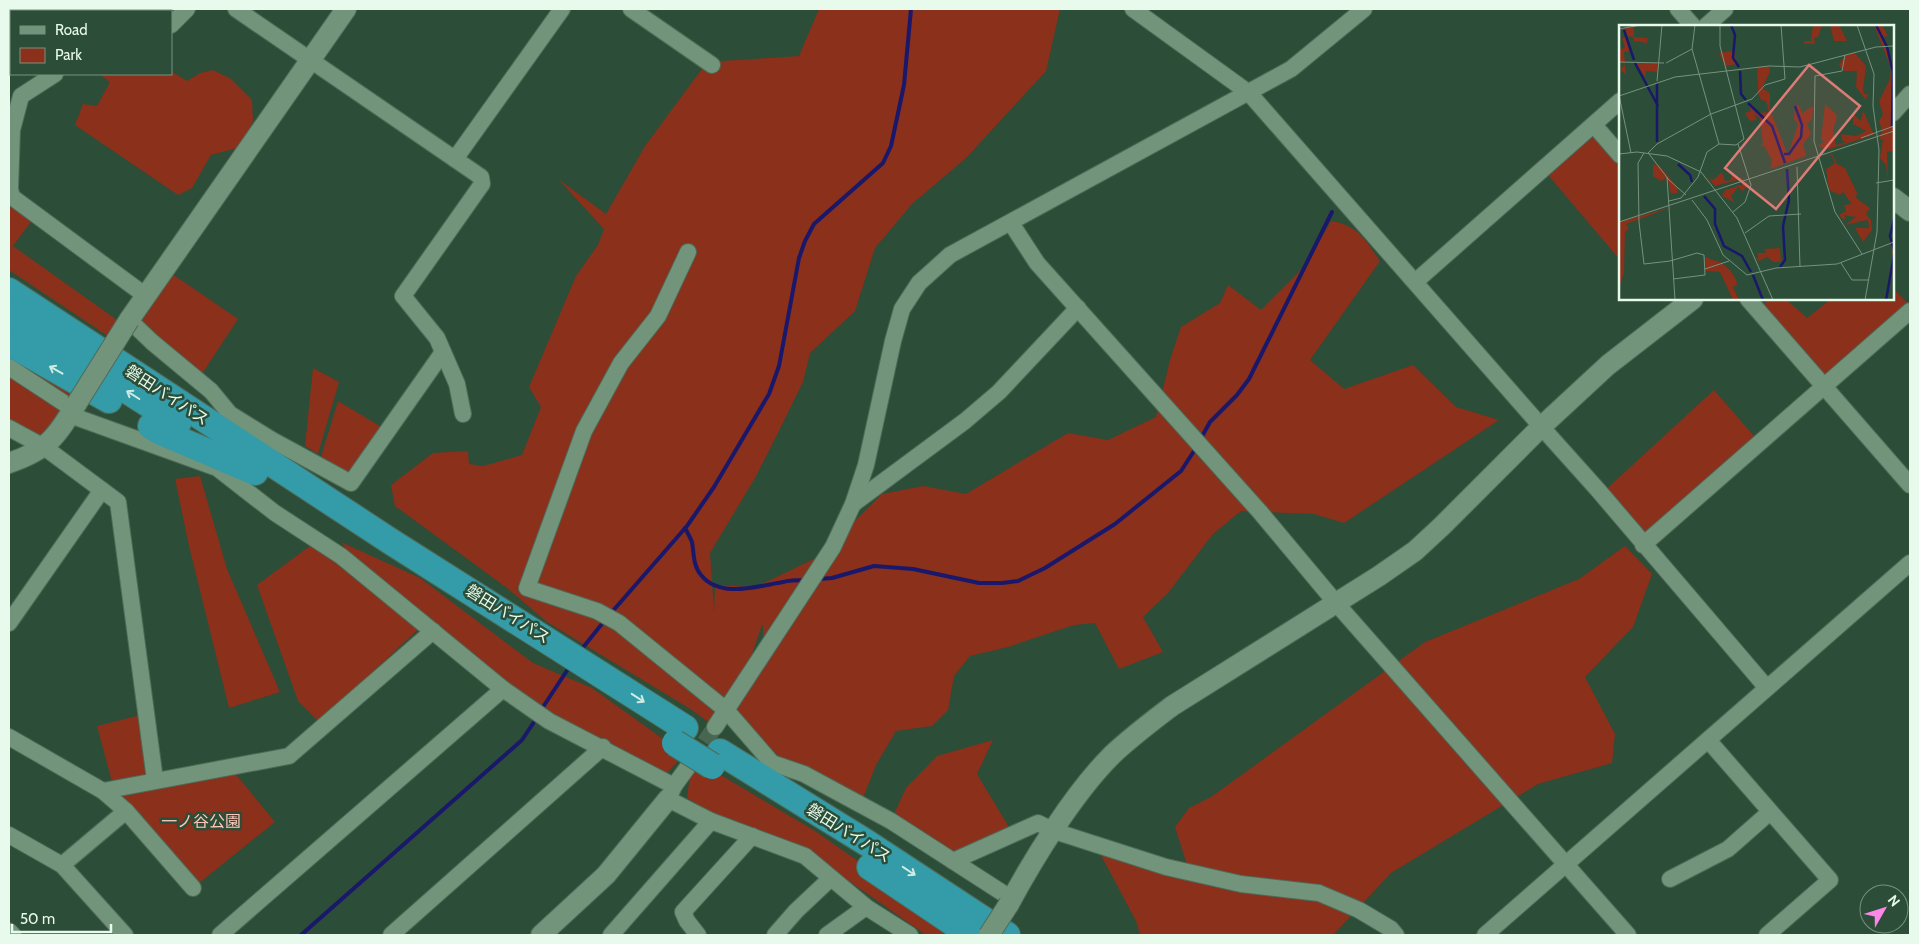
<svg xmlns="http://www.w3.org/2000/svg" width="1919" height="944" viewBox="0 0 1919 944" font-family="Cabin,'Noto Sans JP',sans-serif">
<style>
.green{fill:#8a301b;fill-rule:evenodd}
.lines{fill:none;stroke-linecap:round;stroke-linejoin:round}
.stream{stroke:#1a186b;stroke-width:4}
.minor-tunnel{stroke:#486752;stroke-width:16;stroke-dasharray:16 8;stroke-linecap:butt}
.minor-casing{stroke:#4e6a58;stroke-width:18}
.tertiary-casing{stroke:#4e6a58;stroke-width:22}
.trunk-casing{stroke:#4e6a58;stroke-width:28}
.minor{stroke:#71947b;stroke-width:16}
.tertiary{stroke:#71947b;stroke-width:20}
.trunk{stroke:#349ba8;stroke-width:26}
.tertiary-bridge-casing{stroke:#4e6a58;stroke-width:22;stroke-linecap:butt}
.trunk-bridge-casing{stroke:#4e6a58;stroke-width:28;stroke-linecap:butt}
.tertiary-bridge{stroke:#71947b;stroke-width:20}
.trunk-bridge{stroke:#349ba8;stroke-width:26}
.oneway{stroke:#ccece2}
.labels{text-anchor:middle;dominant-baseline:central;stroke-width:5;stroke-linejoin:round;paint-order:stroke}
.street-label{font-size:16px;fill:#e7faec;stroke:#2c4d37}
.park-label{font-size:16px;fill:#ffc7b9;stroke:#2c4d37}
.inset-river{fill:none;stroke:#1a186b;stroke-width:2.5}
.inset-road{fill:none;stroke:#77927f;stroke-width:1}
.view{fill:#dd7c76;fill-opacity:0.15;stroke:#dd7c76;stroke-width:2.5}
.inset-edge{fill:none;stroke:#e7faec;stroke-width:2.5}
</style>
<rect width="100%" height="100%" fill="#2c4d37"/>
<!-- green -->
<g class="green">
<path d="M819,9H1060L1046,71L966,158L912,204L875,248L855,311L810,353L803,382L778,433L755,478L710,553L714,612L715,585L756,587L818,557L882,494L923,486L966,494L1068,433L1108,440L1156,417L1170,360L1181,327L1220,303L1228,285L1261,310L1305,266L1331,221C1358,225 1366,241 1380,261L1310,360L1344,389L1413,365L1456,407L1499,420L1344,523L1314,514L1241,511L1213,534L1168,593L1143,617L1163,652L1119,669L1095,623L1074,625L1008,647L970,656L954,676L948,710L932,726L896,731L876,765L863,798L769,759L729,706L715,727L692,710L547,622L507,588L395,506L391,485L433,453L468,451L469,464L483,466L522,455L541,407L529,387L576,276L598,245L604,229L558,179L606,214L645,146L707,62L799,56ZM763,625V655L749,663L762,625Z"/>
<polygon points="213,70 231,79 252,100 253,121 241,147 211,155 192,188 178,195 75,125 83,104 97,106 110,82 99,74 171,74 171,71 187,81 200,73"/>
<polygon points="1596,128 1620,155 1620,260 1543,169"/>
<polygon points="9,135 10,189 36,215 13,246 117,320 108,336 9,270"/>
<polygon points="165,269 238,319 198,380 135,326"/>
<polygon points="1893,288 1910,306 1824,386 1757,309 1770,299 1786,299 1807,318 1831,299 1893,299"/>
<polygon points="9,344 78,386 44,447 9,429"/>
<polygon points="313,368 339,382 318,454 305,446"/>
<polygon points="1714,390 1760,443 1643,545 1601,494"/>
<polygon points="338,401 388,431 355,478 320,460"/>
<polygon points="200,476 227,569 280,692 229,708 189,546 175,479"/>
<polygon points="318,540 367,577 341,542 420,578 533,663 592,688 684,754 662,779 549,721 424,624 319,722 298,701 257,585"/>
<polygon points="1625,546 1652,574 1633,627 1585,677 1615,734 1612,763 1538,784 1391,873 1333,935 1140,935 1136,921 1095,844 1189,871 1175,827 1189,808 1211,797 1425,642 1579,579"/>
<polygon points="145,714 155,780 229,766 275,822 193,888 114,789 97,726"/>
<polygon points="993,740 977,774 1013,834 953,861 891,821 906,788 937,756"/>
<polygon points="704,765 815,831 964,935 926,935 822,862 748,835 687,798 690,775"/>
</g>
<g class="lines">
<!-- stream -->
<g class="stream">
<polyline points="1200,440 1210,422 1237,395 1249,379 1332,212"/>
<path d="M685,528C687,532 690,537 692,542C694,553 693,566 701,575C720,599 758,586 783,582C790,580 798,580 806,580"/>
<polyline points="818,579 832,578 874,566 913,569 979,583 1002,583 1018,581 1045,568 1115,524 1181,471 1196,448"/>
<polyline points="611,613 687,526 714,487 769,394 779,366 799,258 805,241 814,224 883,163 891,146 904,85 911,9"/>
<polyline points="581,650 605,620"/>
<polyline points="541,710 570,666"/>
<polyline points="301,935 522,740 536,719"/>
</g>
<!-- minor-tunnel -->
<polyline class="minor-tunnel" points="691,762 715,727"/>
<defs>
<g id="minor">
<polyline points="148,9 152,11"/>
<polyline points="236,9 481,177 482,184 403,296 437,338 457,384 463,414"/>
<polyline points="631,9 712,65"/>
<polyline points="1133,9 1249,93 1546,432 1598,490 1767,688"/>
<polyline points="1678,9 1693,26"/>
<polyline points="171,25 187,9"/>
<polyline points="1706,26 1725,9"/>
<polyline points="55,74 21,96 12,130 10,189 12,197 146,296"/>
<polyline points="1893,113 1910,94"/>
<polyline points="1594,125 1620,155"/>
<polyline points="455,159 562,9"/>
<polyline points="1011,223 1037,263 1260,512 1336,603 1628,935"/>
<polyline points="688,252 658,316 621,363 584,431 527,588 597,611 619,623 726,710 772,763 804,774 891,821 1012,899"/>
<polyline points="1415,282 1620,101"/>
<polyline points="1748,299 1910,485"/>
<polyline points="129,320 152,342 211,391 230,414 272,440 351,483 443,352"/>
<polyline points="9,367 73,409"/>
<polyline points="70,415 217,468 275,513 341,556 503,689 549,721 674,786"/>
<polyline points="9,428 44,447 118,502 155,780"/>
<polyline points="853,504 965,421 999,392 1078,308"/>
<polyline points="1643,545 1910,311"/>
<polyline points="9,623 102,490"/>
<polyline points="715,727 833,547 853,504 866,465 893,341 902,309 919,283 950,255 1291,69 1364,9"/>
<polyline points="9,737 103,791 289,756 433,631"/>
<polyline points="1708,740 1830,880 1767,935"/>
<polyline points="687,768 674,786 668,799 711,821 805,856 866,907 910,935"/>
<polyline points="103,791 126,811 193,888"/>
<polyline points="9,835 62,865 125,935"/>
<polyline points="953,861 1038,823 1054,831 1166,867 1241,884 1319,893 1359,910 1391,929 1396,935"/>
<polyline points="62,865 126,811"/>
<polyline points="1670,879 1728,849 1770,812"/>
<polyline points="9,931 13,935"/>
<polyline points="220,935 503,689"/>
<polyline points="391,935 603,747"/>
<polyline points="611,935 711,821"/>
<polyline points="698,935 687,921 683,912 752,836"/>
<polyline points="775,935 796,911 831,878"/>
<polyline points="827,935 866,907"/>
<polyline points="1485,935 1910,563"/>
</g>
<g id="tertiary">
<polyline points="1893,198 1910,211"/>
<polyline points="129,320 346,9"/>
<path d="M9,463C48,450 56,437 77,403"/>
<path d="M1009,904C1035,856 1074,793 1112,755C1131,737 1151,722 1172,706L1379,576L1415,551L1442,526L1541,427L1608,365L1693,299"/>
<polyline points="541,935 606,875 668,799"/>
</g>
<g id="trunk">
<polyline points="9,291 390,541 685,728"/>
<polyline points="9,315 178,423"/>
<polyline points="9,343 109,400"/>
<polyline points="151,426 161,432 255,472"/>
<polyline points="720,752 867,843 1007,935"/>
<polyline points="870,867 971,935"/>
</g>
</defs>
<!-- minor casing -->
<use href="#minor" class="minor-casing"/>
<!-- tertiary casing -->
<use href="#tertiary" class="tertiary-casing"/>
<!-- trunk casing -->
<use href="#trunk" class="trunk-casing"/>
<!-- minor -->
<use href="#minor" class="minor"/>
<!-- tertiary -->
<use href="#tertiary" class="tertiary"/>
<!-- trunk -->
<use href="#trunk" class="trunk"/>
<defs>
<g id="tertiary-bridge">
<polyline points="77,403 129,320"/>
<polyline points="989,935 1009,904"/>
</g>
<polyline id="trunk-bridge" points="675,743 712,766"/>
</defs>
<!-- tertiary-bridge casing -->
<use href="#tertiary-bridge" class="tertiary-bridge-casing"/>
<!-- trunk-bridge casing -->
<use href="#trunk-bridge" class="trunk-bridge-casing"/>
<!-- tertiary-bridge -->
<use href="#tertiary-bridge" class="tertiary-bridge"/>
<!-- trunk-bridge -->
<use href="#trunk-bridge" class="trunk-bridge"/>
</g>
<!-- one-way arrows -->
<defs><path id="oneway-shaft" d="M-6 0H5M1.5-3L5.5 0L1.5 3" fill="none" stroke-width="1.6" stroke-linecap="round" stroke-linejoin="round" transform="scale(1.25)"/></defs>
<g class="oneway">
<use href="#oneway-shaft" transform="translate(56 370) rotate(-151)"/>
<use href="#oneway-shaft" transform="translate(133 395) rotate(-148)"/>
<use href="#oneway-shaft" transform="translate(638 698) rotate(33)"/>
<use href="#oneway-shaft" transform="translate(909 871) rotate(34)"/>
</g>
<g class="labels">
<!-- street labels -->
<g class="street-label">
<text transform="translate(167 395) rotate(33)">磐田バイパス</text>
<text transform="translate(508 614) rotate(32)">磐田バイパス</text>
<text transform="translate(849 833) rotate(32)">磐田バイパス</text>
</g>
<!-- park labels -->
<g class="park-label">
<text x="201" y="821">一ノ谷公園</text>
</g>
</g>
<!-- overview -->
<g transform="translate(1619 25)">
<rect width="275" height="275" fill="#2c4d37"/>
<path d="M194,0H203L199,12H195L196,19H185V16H192ZM211,0H220L228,16H215ZM255,0H263L269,11L264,12L275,42V126L268,127L269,156L267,140L261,133L264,114L260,115L263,105L260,96L264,89L260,76L271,54L272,43ZM15,2V12L29,13L28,18L15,16L14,12L8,11L5,3ZM7,12L11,26L5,27L7,50L1,45L6,39L0,36V24L6,23L3,13ZM111,26L115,27L118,39L106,41L100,28ZM236,28L247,41L244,64L245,69H249L247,75L237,62L238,46H224L220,40L226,30ZM17,38H38V47L27,46L26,52ZM150,41L151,47L143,63L151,68V85L169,130L179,99L175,94L176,81L180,80L183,88L194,81L193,94L188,99L192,109L184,119L187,131L151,144L153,135L145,121H140L144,119L141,93L135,89L138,95L131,96L126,88L132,86L128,77L140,88L150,87L147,76L142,75L139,68L138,43ZM206,79L218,90L214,106L217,120L227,117L223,115L222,109L237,111L247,106L234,99V89L242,96L244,85L255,110L210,124L199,121L205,117L202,114ZM213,129L218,139L226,143L238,168L237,173L251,183L247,189L252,195L253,205L244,217L236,203H250L249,195L226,200L237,192L224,190L227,192L225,195L220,190L227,186L225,180L233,179L224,167L221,170L210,165L207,144L216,138L212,130L202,133ZM34,139L40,140L59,163L58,168H52L48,153L42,156L34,151ZM103,147L106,156L112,155L113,148L120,153L129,152L96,161L89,153L94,155ZM131,157L124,166L119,162L112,171L115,177L103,171L106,165ZM56,181L7,199L10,203L6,207L5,248L0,263V197ZM275,192L272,213L275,220V241L267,275L274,230L270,211ZM161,223L162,237H154L148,232L140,236L137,233H140L138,228H147L145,224ZM86,232L103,238L111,245L117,254L118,260L114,262L120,275H114L101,247L87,246Z" fill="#8a301b"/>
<path class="inset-river" d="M112,0L116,10L114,33L120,42M257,0L268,22L274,47L273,101M5,5L15,35M16,38L39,81M121,46L122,69L127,75M38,58V117M129,78L153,101L166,138M165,129H170L182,112L183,100L176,81M59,139L71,150L73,157M85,171L96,184V199L105,221L123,231L132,247M275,194L271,211L275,225M161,242L166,235L164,201L170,175L168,144M134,250L144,275M267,275L275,230"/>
<path class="inset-road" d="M76,0L73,24L100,119M238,0L255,49L254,81L260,125L258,207L246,275M0,4L22,0M226,30L223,46L196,51L195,116L216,187L243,229M0,37L45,38M47,38L73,24M38,56L43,0M0,70L12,128M0,71L56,52L150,41L181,42L257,22L275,21M242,113L275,101M25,128L19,138L20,197L25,239L51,236L78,228L85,230L86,250L54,254M29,128L38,119L92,89L133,74L146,60L166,54L162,0M0,129L18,127L48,131L82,147L118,193L154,275M30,129L50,155L67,170M178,142L181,242M48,152L56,275M257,158L275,155M73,175L88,195L104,230L128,250L157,243L218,239L275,217M50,176L62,173L79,152L88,127L100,119L117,120L125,114L101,21V0M114,187L126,177L132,160L119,119M0,197L275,106M126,208L150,191L182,189M222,238L233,255H249M86,244L110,236"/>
<path class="view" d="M190,40L241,81L157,184L106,143Z"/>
<rect width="275" height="275" class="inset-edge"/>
</g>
<!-- border -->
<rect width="1919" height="944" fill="none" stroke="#e7faec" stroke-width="20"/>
<!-- legend -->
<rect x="10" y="10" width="162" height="65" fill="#2c4d37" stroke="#77927f"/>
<rect x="20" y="26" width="25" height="8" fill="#71947b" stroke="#77927f"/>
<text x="55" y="35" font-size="15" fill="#e7faec">Road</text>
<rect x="20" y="48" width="25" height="15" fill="#8a301b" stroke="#77927f"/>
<text x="55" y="60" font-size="15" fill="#e7faec">Park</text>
<!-- north arrow -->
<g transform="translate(1884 909) rotate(51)"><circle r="24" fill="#2c4d37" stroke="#77927f"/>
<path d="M0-4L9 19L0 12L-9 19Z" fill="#fb87e6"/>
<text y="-8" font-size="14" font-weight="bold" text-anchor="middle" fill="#e7faec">N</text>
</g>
<!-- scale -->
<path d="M12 924v8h99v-8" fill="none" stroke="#e7faec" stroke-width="2.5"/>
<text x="20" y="924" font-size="15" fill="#e7faec" stroke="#2c4d37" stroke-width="4" paint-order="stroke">50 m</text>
</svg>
